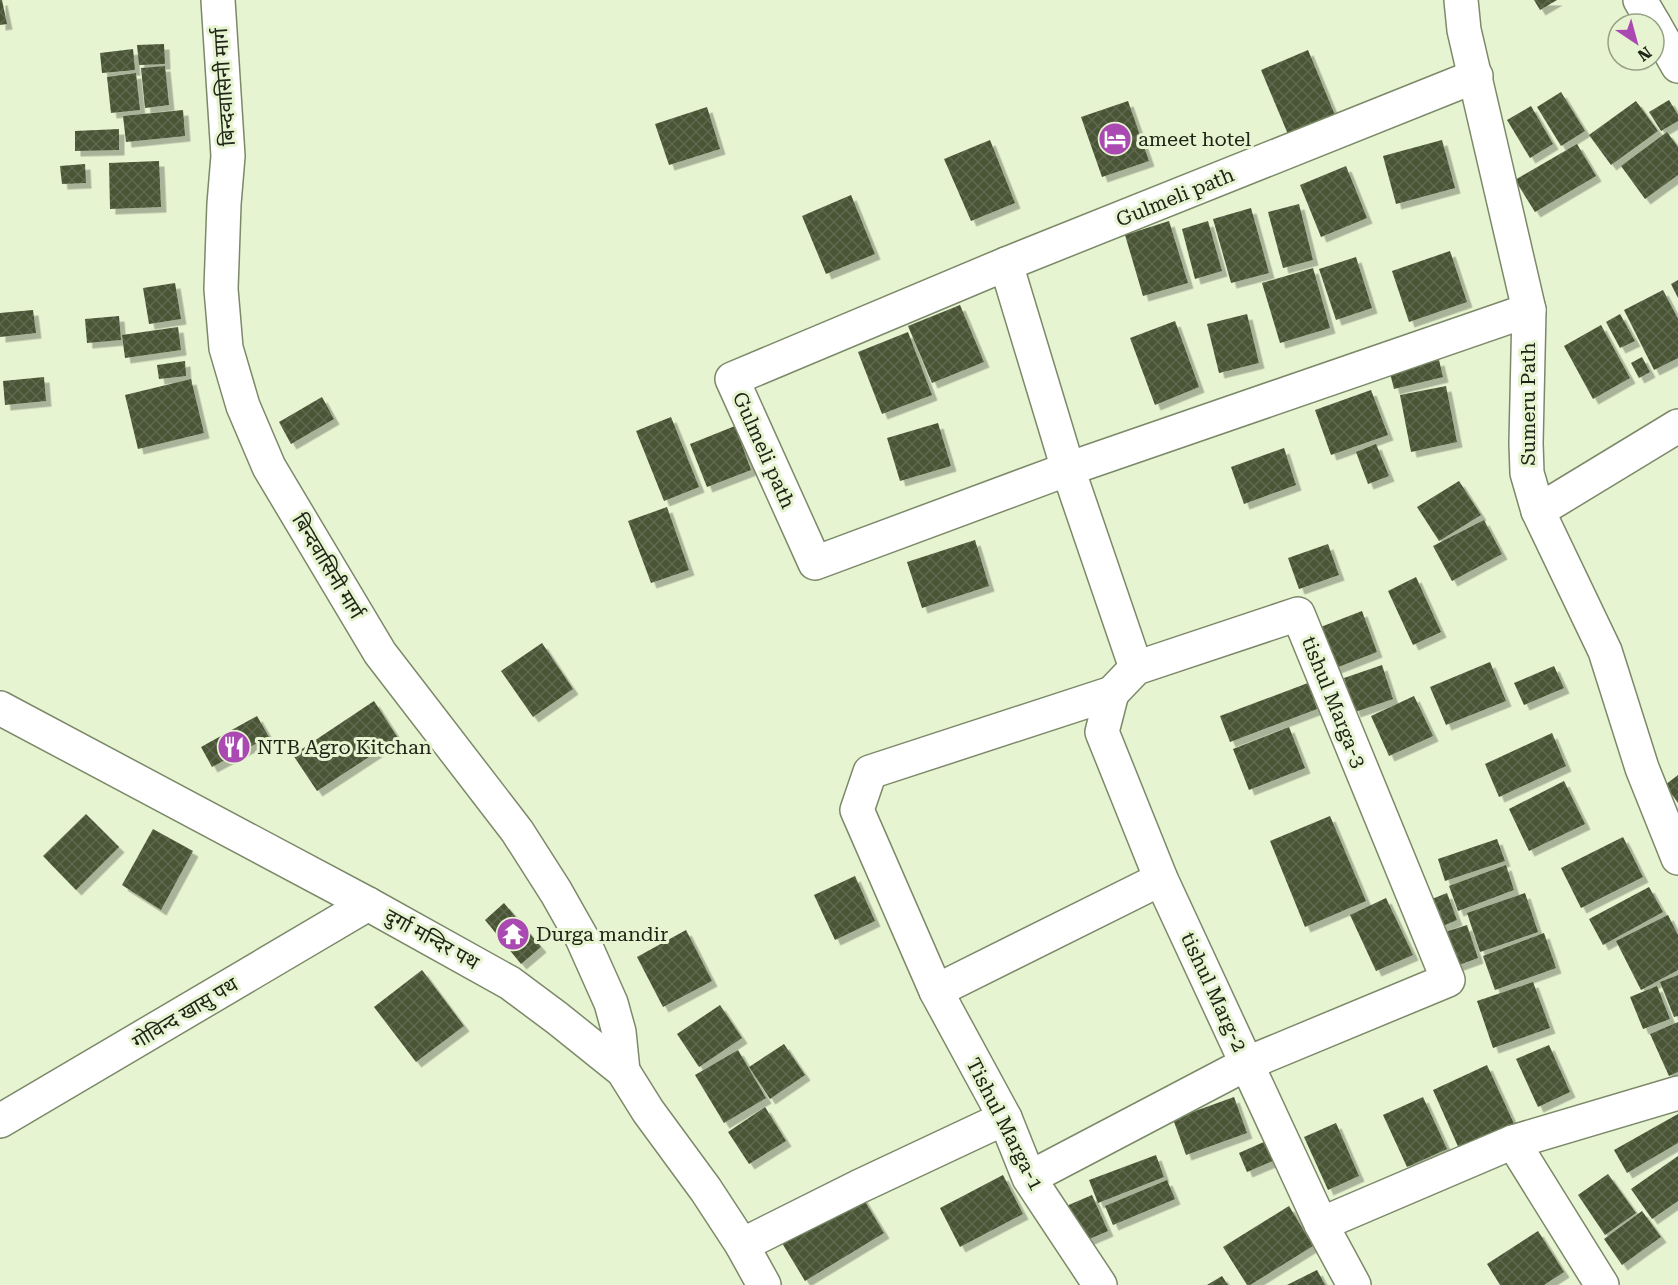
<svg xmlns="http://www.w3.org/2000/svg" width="1678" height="1285" viewBox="0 0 1678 1285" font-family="'Roboto Serif','Noto Sans Devanagari',serif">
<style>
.building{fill:url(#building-cross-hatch);filter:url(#shadow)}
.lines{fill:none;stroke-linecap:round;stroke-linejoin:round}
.minor-casing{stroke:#7c8969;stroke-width:36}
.minor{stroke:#fff;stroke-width:33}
.labels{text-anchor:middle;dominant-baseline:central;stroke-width:6;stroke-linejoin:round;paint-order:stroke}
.street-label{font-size:20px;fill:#202518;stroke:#e6f4d1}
.poi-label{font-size:20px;fill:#202518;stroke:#e6f4d1;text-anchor:start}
</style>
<defs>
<pattern id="building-cross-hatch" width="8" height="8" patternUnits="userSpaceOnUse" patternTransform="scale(1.5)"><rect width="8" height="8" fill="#495436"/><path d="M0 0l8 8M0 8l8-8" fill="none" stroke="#606950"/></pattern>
<filter id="shadow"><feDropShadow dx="5.5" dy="5.5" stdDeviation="0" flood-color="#0004"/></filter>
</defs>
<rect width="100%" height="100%" fill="#e6f4d1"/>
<!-- building -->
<g class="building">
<polygon points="0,0 2,0 7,24 0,25"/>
<polygon points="1534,0 1557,0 1540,10"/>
<polygon points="164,44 165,64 139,65 137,45"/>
<polygon points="133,49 135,70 102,73 100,53"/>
<polygon points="1308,50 1337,120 1290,139 1261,70"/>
<polygon points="165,66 169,105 145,108 141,68"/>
<polygon points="136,73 140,110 111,113 107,77"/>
<polygon points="1561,92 1585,131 1561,146 1537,107"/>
<polygon points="1669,100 1678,115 1678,121 1661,131 1649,112"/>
<polygon points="1128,101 1149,161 1102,177 1081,117"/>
<polygon points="1636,101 1658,131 1611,165 1589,135"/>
<polygon points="1531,106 1553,144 1530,158 1507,120"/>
<polygon points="707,107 720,149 669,165 655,124"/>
<polygon points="183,110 185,136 126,142 123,116"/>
<polygon points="119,129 119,150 75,151 75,131"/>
<polygon points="1667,132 1678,147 1678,175 1645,199 1621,166"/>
<polygon points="990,140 1015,203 971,221 944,159"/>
<polygon points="1442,140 1455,188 1396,204 1383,156"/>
<polygon points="1577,144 1596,176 1535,212 1515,180"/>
<polygon points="159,161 161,207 110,209 109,163"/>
<polygon points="85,164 86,183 62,184 60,166"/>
<polygon points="1346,166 1367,218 1321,237 1300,185"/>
<polygon points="851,195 875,254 826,274 802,216"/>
<polygon points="1299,204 1313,260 1283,268 1268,212"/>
<polygon points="1251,208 1269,273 1231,283 1213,219"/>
<polygon points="1169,221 1188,283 1143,296 1125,235"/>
<polygon points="1208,221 1222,271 1195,279 1182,229"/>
<polygon points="1450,251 1467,302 1409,322 1392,271"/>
<polygon points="1356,257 1372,308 1336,320 1319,269"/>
<polygon points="1313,268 1330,328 1280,343 1262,283"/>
<polygon points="1678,280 1678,298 1671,284"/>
<polygon points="175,283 181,319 149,324 143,288"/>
<polygon points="1663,290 1678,319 1678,358 1654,370 1624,310"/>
<polygon points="960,305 984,362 932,383 908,326"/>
<polygon points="33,310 36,333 0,337 0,313"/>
<polygon points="1247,314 1259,363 1219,373 1207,324"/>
<polygon points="1620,314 1635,341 1620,348 1606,322"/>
<polygon points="119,316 121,340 87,343 85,319"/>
<polygon points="1175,321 1199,387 1155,405 1130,338"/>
<polygon points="1601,325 1630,378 1593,399 1564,346"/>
<polygon points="178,327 181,350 125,358 122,335"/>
<polygon points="908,332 932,395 882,414 858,352"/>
<polygon points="1642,357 1650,372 1639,378 1631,363"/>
<polygon points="1439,360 1443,377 1394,389 1390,373"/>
<polygon points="185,361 186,376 159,379 157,365"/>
<polygon points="44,377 46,401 5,405 3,381"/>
<polygon points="191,379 204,433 138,449 125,395"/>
<polygon points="1446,386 1457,442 1411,452 1400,395"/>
<polygon points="1371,390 1388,435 1331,455 1315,410"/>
<polygon points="322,397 334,419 291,444 279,422"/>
<polygon points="671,417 699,487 664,501 636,431"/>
<polygon points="938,423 951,466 900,481 887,438"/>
<polygon points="735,426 751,470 707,487 690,444"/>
<polygon points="1376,444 1389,476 1368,484 1356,452"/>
<polygon points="1284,448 1296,485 1244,504 1231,467"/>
<polygon points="1459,481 1481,515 1439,541 1417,507"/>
<polygon points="667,507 689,570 651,583 628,521"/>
<polygon points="1484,520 1502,554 1452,581 1433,546"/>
<polygon points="975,540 989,586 922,608 907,562"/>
<polygon points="1328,544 1339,575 1299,589 1288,558"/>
<polygon points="1416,577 1441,632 1413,645 1388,591"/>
<polygon points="1362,611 1377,652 1328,671 1313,630"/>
<polygon points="542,643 573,689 533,717 501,671"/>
<polygon points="1490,662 1506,701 1446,725 1430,687"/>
<polygon points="1382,665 1393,699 1355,712 1344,678"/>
<polygon points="1554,666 1564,688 1524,705 1514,683"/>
<polygon points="1308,683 1317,709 1230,742 1220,716"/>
<polygon points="1414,696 1433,736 1389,756 1371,716"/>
<polygon points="374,701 398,738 317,791 293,755"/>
<polygon points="257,716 269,737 212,767 201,747"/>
<polygon points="1289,727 1305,768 1249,790 1233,749"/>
<polygon points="1552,733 1566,766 1499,797 1485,764"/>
<polygon points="1678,775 1678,803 1665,785"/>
<polygon points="1564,781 1585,824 1529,851 1509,809"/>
<polygon points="86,814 119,847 76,890 43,856"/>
<polygon points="1330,816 1366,901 1305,927 1270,841"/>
<polygon points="153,829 193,851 161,910 122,885"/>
<polygon points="1623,837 1643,877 1581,908 1561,868"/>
<polygon points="1497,839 1505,861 1445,881 1438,859"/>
<polygon points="1506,865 1514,890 1458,911 1449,886"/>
<polygon points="855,876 875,921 835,940 814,895"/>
<polygon points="1649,887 1663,912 1603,945 1589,919"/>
<polygon points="1447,893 1457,920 1438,928 1427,901"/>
<polygon points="1525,893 1538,932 1480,952 1467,913"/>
<polygon points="1386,898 1413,955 1376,971 1350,915"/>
<polygon points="504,903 541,947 521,964 485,920"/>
<polygon points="1668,915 1678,935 1678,970 1641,990 1616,941"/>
<polygon points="1467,925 1478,958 1456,966 1445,932"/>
<polygon points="686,930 712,981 663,1007 637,957"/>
<polygon points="1544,933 1556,968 1495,990 1483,956"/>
<polygon points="422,970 464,1026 416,1062 374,1007"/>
<polygon points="1678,975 1678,1016 1674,1017 1660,982"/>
<polygon points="1533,982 1550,1028 1493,1048 1477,1001"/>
<polygon points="1657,986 1670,1019 1643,1029 1630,997"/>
<polygon points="720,1005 742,1038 699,1067 677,1034"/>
<polygon points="1678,1022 1678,1072 1669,1076 1650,1034"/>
<polygon points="784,1044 805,1075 770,1099 749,1067"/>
<polygon points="1549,1045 1570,1092 1538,1107 1516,1059"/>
<polygon points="738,1050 766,1098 724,1123 695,1075"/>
<polygon points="1487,1065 1515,1126 1460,1151 1433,1090"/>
<polygon points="1234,1097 1247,1133 1186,1155 1173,1119"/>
<polygon points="1423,1097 1447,1149 1407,1167 1383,1115"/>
<polygon points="765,1107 786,1141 749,1164 728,1132"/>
<polygon points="1678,1114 1678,1143 1627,1173 1614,1150"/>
<polygon points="1336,1123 1359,1176 1328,1190 1304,1137"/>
<polygon points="1266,1141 1275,1160 1247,1172 1239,1153"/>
<polygon points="1156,1155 1164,1177 1098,1203 1089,1180"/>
<polygon points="1678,1156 1678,1201 1652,1219 1631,1189"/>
<polygon points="1608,1174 1636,1213 1605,1235 1578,1195"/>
<polygon points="1003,1175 1023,1214 960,1247 940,1208"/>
<polygon points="1167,1180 1175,1199 1113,1225 1105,1206"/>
<polygon points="861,1195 884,1233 805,1281 782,1243"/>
<polygon points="1092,1195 1108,1231 1080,1243 1064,1207"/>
<polygon points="1289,1206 1313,1246 1250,1285 1247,1285 1223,1247"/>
<polygon points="1642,1211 1661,1237 1622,1265 1604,1239"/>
<polygon points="1538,1231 1564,1272 1544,1285 1500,1285 1487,1264"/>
<polygon points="1317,1270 1325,1285 1287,1285"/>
<polygon points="1222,1276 1228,1285 1207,1285"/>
</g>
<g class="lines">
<defs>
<g id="minor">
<polyline points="218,0 228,156 224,204 221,289 226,348 243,406 269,467 380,653 517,831 556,892 582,938 611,1003 619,1032 623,1071"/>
<polyline points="1461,0 1464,30 1529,310 1526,443 1527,473 1538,511 1605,651 1642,768 1678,858"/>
<polyline points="1640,0 1654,24"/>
<polyline points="1654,24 1678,66"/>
<polyline points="1476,76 1006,264 732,379 815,563 1068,469 1529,310"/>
<polyline points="1006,264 1068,469 1136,668"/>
<polyline points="1538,511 1678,426"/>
<polyline points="1112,693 1102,732 1161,879 1321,1224 1354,1285"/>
<polyline points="0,708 368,904 510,983 557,1018 623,1071 648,1111 706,1190 742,1245 764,1285"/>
<polyline points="936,991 1161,879"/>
<polyline points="0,1121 368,904"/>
<polyline points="1513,1142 1602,1285"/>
<polyline points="1029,1178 1248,1063 1448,980 1298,614 1136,668 1112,693 870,772 857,810 936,991 1005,1118 1029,1178 1100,1285"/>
<polyline points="1321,1224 1513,1142 1678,1093"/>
<polyline points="742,1245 858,1187 1005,1118"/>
</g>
</defs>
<!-- minor casing -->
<use href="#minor" class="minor-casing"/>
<!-- minor -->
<use href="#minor" class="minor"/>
</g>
<!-- icons -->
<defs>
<symbol id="hotel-disc" viewBox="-11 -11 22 22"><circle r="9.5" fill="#a949b1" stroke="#e6f4d1"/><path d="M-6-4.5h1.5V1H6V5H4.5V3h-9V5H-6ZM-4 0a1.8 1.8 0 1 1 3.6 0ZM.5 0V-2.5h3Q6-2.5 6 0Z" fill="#fff"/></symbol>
<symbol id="restaurant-disc" viewBox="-11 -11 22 22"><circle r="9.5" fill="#a949b1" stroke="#e6f4d1"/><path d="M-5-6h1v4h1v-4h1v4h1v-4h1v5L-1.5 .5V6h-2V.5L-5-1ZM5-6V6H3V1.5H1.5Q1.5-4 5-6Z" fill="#fff"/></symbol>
<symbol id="temple-disc" viewBox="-11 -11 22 22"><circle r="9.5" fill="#a949b1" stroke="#e6f4d1"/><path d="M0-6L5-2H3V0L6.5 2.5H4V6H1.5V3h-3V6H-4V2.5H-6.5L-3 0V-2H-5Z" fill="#fff"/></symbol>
</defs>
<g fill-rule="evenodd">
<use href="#hotel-disc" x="1096" y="120" width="38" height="38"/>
<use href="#restaurant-disc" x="215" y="728" width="38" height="38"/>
<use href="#temple-disc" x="494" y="915" width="38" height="38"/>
</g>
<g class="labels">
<!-- street labels -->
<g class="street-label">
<text transform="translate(224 87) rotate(-94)">बिन्दवासिनी मार्ग</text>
<text transform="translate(1175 197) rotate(-22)">Gulmeli path</text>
<text transform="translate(1528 404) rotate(-90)">Sumeru Path</text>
<text transform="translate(764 450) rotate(66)">Gulmeli path</text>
<text transform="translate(328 566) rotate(59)">बिन्दवासिनी मार्ग</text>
<text transform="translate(1334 702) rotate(68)">tishul Marga-3</text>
<text transform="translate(432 939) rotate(29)">दुर्गा मन्दिर पथ</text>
<text transform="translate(1214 992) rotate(65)">tishul Marg-2</text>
<text transform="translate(185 1013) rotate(-31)">गोविन्द खासु पथ</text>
<text transform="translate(1005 1124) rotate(63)">Tishul Marga-1</text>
</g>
<!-- poi labels -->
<g class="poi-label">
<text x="1138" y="139">ameet hotel</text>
<text x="257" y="747">NTB Agro Kitchan</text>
<text x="536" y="934">Durga mandir</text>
</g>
</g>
<!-- north arrow -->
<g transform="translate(1636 42) rotate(144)"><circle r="28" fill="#e6f4d1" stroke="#97a187" stroke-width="1.5"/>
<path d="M0-4.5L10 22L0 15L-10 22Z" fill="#a949b1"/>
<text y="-9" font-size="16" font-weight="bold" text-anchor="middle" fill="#202518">N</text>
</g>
</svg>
